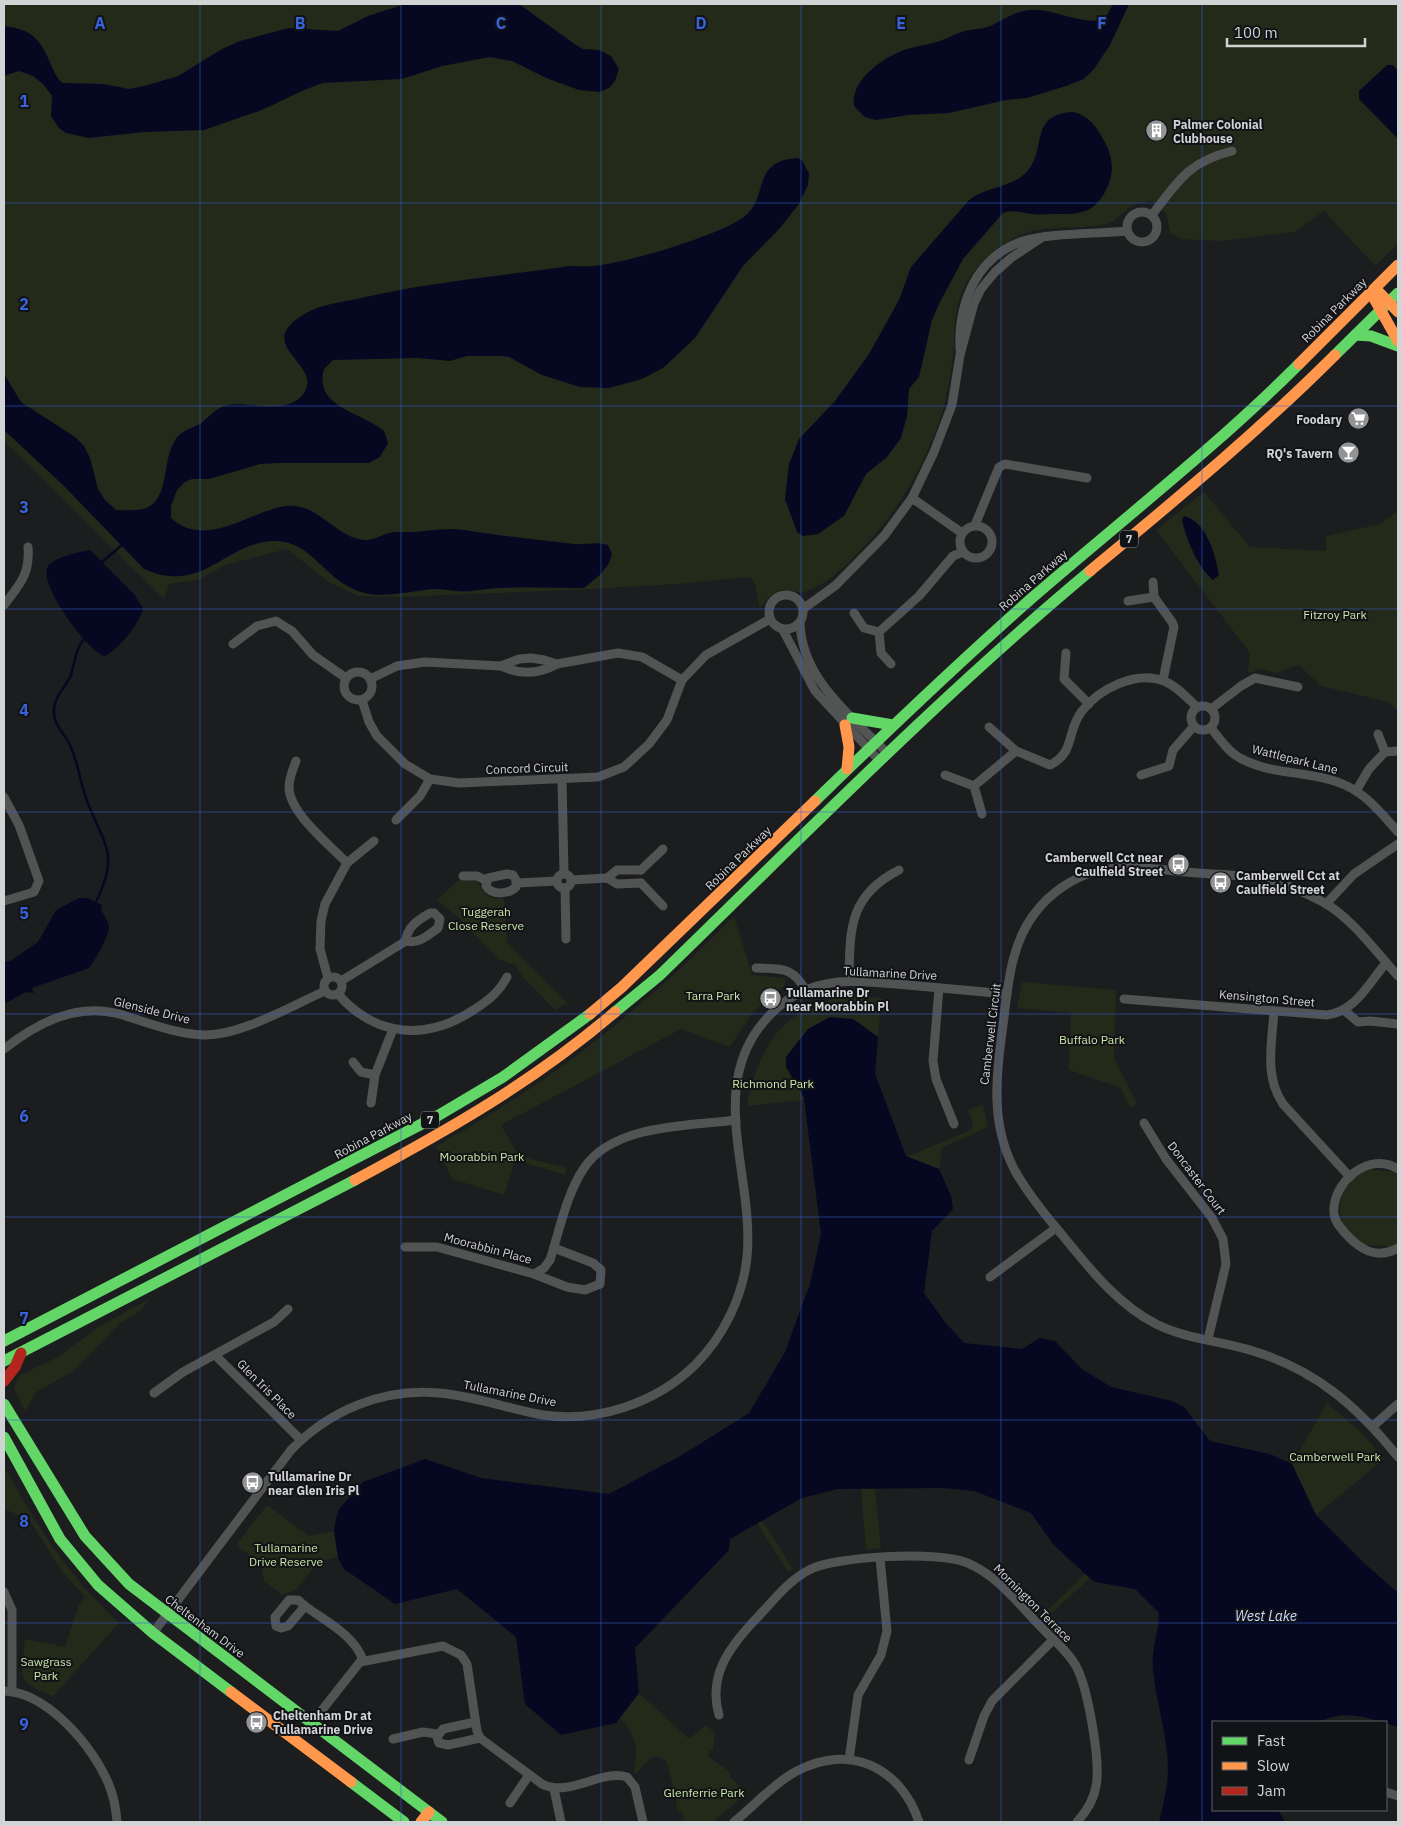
<svg xmlns="http://www.w3.org/2000/svg" width="1402" height="1826" viewBox="0 0 1402 1826" font-family="'IBM Plex Sans',sans-serif">
<style>
.green{fill:#232a1a}
.water{fill:#060821}
.lines{fill:none;stroke-linecap:round;stroke-linejoin:round}
.stream{stroke:#060821;stroke-width:2.5}
.street{stroke:#525353;stroke-width:9}
.fast{stroke:#63d668;stroke-width:11}
.slow{stroke:#ff974d;stroke-width:11}
.jam{stroke:#b3261e;stroke-width:11}
.grid{fill:none;stroke:#3862d8;stroke-width:1;stroke-opacity:0.55}
.labels{text-anchor:middle;dominant-baseline:central;stroke-width:4;stroke-linejoin:round;paint-order:stroke}
.shield{fill:#121316;stroke:#98999c;stroke-width:1}
.shield-label{font-size:11px;font-weight:bold;fill:#d2d3d5}
.poi-label{font-size:12px;font-weight:bold;fill:#d2d3d5;stroke:#121316;text-anchor:start}
.street-label{font-size:12px;fill:#d2d3d5;stroke:#121316}
.park-label{font-size:12px;fill:#cae6a8;stroke:#121316}
.water-label{font-size:14px;font-style:italic;fill:#ccd8fc;stroke:#121316}
.grid-label{font-size:16px;text-anchor:middle;font-weight:bold;fill:#3862d8;stroke:#121316;stroke-width:4;stroke-linejoin:round;paint-order:stroke}
</style>
<rect width="100%" height="100%" fill="#1c1d1f"/>
<!-- green -->
<g class="green">
<path d="M4,4H1398V244L1375,266L1324,211L1295,232L1221,241L1180,239L1170,232L1166,213L1152,201C1146,202 1139,203 1134,205C1123,210 1118,221 1106,224C1079,230 1049,224 1023,234C993,246 966,272 958,304C954,317 955,331 954,345C952,369 948,393 941,416C929,453 910,489 887,520C869,542 838,578 812,589C788,600 784,575 760,608L754,581L750,577L676,584L590,589L401,597L358,596L329,582L287,549L225,565L199,580L169,584L164,599L4,441Z"/>
<polygon points="1204,492 1250,547 1326,551 1326,536 1380,524 1398,511 1398,711 1388,702 1321,686 1299,665 1276,673 1262,669 1248,673 1250,653 1156,530"/>
<path d="M461,878L478,882C484,895 489,899 504,899L507,942L567,1003L555,1010L523,977L515,965L500,960L458,917L437,900Z"/>
<path d="M734,916L752,975L785,978V985L752,1013L730,1047L681,1029L501,1125L519,1156L567,1168L565,1175L515,1160L504,1195L452,1179L436,1146C552,1082 640,1011 734,916Z"/>
<polygon points="1022,982 1116,990 1114,1058 1137,1104 1130,1107 1121,1088 1069,1070 1071,1013 1017,1008"/>
<path d="M856,996L882,998L878,1037L853,1019L805,1100L747,1106C759,1042 788,1001 856,996Z"/>
<polygon points="983,1104 988,1127 942,1148 939,1169 906,1157 971,1130 973,1122 968,1110"/>
<path d="M1364,1169L1398,1172V1244L1389,1249L1387,1246L1367,1245L1363,1248C1346,1230 1337,1225 1341,1198L1339,1194Z"/>
<polygon points="151,1298 139,1312 120,1323 72,1372 36,1392 25,1411 15,1391 14,1386 20,1375 58,1357 98,1327"/>
<polygon points="1327,1403 1363,1434 1384,1459 1316,1515 1292,1464"/>
<path d="M4,1467C39,1528 67,1575 119,1623L53,1696C14,1682 22,1676 25,1639L65,1647L79,1604L85,1597L61,1570L29,1519L4,1509Z"/>
<polygon points="861,1489 875,1489 881,1548 866,1550"/>
<polygon points="267,1505 309,1536 334,1531 338,1557 317,1562 297,1589 282,1595 264,1581 261,1564 236,1545"/>
<polygon points="762,1520 793,1569 788,1572 757,1523"/>
<polygon points="1085,1574 1090,1578 1046,1618 1043,1615"/>
<path d="M639,1693L689,1739L706,1725L715,1733L713,1750L709,1751L708,1756L730,1772V1777L747,1793L713,1822H686L684,1820L683,1813L677,1810L676,1795L670,1790L673,1785L666,1760L657,1757L650,1758L636,1774L633,1771C641,1753 634,1731 620,1718Z"/>
</g>
<!-- water -->
<g class="water">
<path d="M405,4H519L576,45L583,49L599,50L611,56L619,69L615,81L609,88L600,92L579,90L546,78L512,61L490,57L442,66L402,79L323,83L304,90L262,110L204,130L144,132L89,138L66,133L59,128L51,116L52,96L43,84L33,76L19,71L4,76V26C34,30 41,40 52,67C55,73 57,79 63,83L104,84L129,89L148,85L178,76L222,49L240,41L289,28L338,31L368,16Z"/>
<path d="M1113,4H1129L1110,45L1094,69L1084,79L1066,86L1027,98L1006,100L949,113L908,115L876,120L865,117L854,106C850,80 883,58 904,50C915,46 926,45 937,42C947,39 956,33 965,31C973,29 981,29 988,27C1002,21 1014,11 1030,10C1056,8 1078,26 1105,19Z"/>
<polygon points="1387,65 1393,65 1398,71 1398,139 1359,99 1359,91"/>
<path d="M1073,112C1088,115 1096,126 1103,139C1112,154 1115,169 1108,186C1095,215 1080,214 1052,214C1045,214 1039,215 1032,214C1022,213 1013,209 1003,213L963,259L940,302L932,320L919,377L909,389L907,416L901,438L887,457L866,474L844,516L818,534L803,536L797,532L785,499L789,464L799,439L835,401L869,354L899,300L911,267L969,200C989,185 1014,189 1030,168C1046,145 1030,115 1073,112Z"/>
<path d="M797,158L802,160L809,174L808,185L799,204L780,228L743,266L695,338L663,368L642,379L609,388L580,387L542,375L509,357L500,356H467L450,361L418,358L333,360L324,369C313,408 363,412 384,431L388,443L380,457L369,463H278L260,464L209,479H192L185,482L177,490L171,506V518C207,550 249,511 286,506C318,502 334,537 364,540C375,541 385,532 396,532C416,533 434,529 453,529C468,530 483,533 498,535C523,538 549,541 574,544C585,545 597,541 608,545L612,554L609,563L601,574L584,588C557,588 528,587 501,588C486,588 470,593 455,591C448,590 441,589 433,589C410,591 384,599 361,592C323,580 312,539 272,541C223,544 203,595 144,569L64,486L4,430V374L21,402L75,437L84,446L90,458L98,489L105,500L116,510C125,510 134,511 143,509C174,502 158,448 183,432C188,429 194,427 200,424C208,418 215,409 224,406C247,399 286,418 304,393C323,365 255,346 300,317C318,304 340,303 361,298C429,282 500,276 570,266C580,266 591,267 601,265C632,261 721,235 745,216C769,197 751,161 797,158Z"/>
<path d="M1184,516C1207,522 1215,554 1219,575L1213,580C1198,568 1186,539 1182,520Z"/>
<path d="M90,550L134,594L143,608C141,622 117,652 104,656C86,649 37,583 48,566C53,558 81,551 90,550Z"/>
<path d="M79,898H88L102,905L101,909C103,915 109,921 109,928C108,938 95,960 89,968L32,988L34,993L26,992L4,1004V962L10,961L38,942L56,910Z"/>
<path d="M830,1017L853,1019L878,1037L875,1074L906,1156L939,1169L951,1196L953,1209L932,1231L924,1293L945,1322L964,1343L1022,1349L1040,1338L1055,1341L1082,1369L1111,1387L1172,1401L1184,1407L1210,1441L1270,1454L1292,1464L1316,1515L1363,1562L1398,1593V1727C1370,1719 1349,1708 1319,1722H1213V1810H1278L1285,1822H1159C1162,1810 1165,1797 1167,1784C1172,1747 1156,1706 1153,1670C1151,1649 1159,1632 1159,1613L1135,1589L1095,1582L1085,1574L1053,1544L1031,1513L974,1491L943,1488L838,1489L802,1498L730,1539L729,1550L635,1648L639,1693L616,1723L561,1735L525,1704L516,1637L457,1589L395,1604L344,1569L338,1558L334,1531L336,1519L339,1509L363,1482L425,1459L481,1478L609,1494L682,1455L749,1413L785,1352L810,1284L821,1234L804,1098L786,1067V1057L808,1029Z"/>
</g>
<g class="lines">
<!-- stream -->
<g class="stream">
<polyline points="101,563 123,544"/>
<path d="M84,639C75,650 75,662 71,675C66,687 55,695 54,709C52,722 63,732 69,743C78,761 80,782 87,801C104,846 120,852 96,902"/>
</g>
<!-- street -->
<g class="street">
<circle cx="1142" cy="227" r="15"/>
<path d="M1152,215C1178,181 1188,162 1232,151"/>
<path d="M960,349C958,303 976,257 1023,241C1049,233 1098,234 1127,231"/>
<polyline points="912,498 962,533"/>
<polyline points="975,525 999,467 1005,464 1087,478"/>
<circle cx="976" cy="542" r="16"/>
<polyline points="1153,582 1154,597"/>
<circle cx="786" cy="612" r="17"/>
<polyline points="1128,601 1154,597 1172,622 1174,627 1163,680"/>
<path d="M4,605C20,584 30,575 28,547"/>
<polyline points="803,609 836,585 884,536 912,498 934,452 952,405 960,355 974,303 981,289 995,272 1011,258 1041,238"/>
<polyline points="854,613 864,628 879,632 881,653 891,664"/>
<path d="M800,622C801,678 850,715 887,753"/>
<polyline points="783,630 815,691 879,760"/>
<polyline points="879,632 919,596 953,556 963,552"/>
<polyline points="233,644 257,626 276,621 292,631 313,655 346,678"/>
<polyline points="1066,653 1064,679 1089,704"/>
<path d="M501,666C520,675 539,674 557,664"/>
<circle cx="358" cy="686" r="14"/>
<polyline points="370,679 397,666 425,662 501,666 519,659 531,658 544,660 557,664 618,653 642,657 682,680"/>
<polyline points="362,700 369,722 377,736 405,764 430,779 459,783 598,777 624,767 649,744 667,720 682,680 706,655 770,619"/>
<circle cx="1203" cy="718" r="12"/>
<polyline points="1211,709 1241,686 1255,678 1298,687"/>
<path d="M989,727L1016,751L1050,765C1076,752 1066,731 1082,711C1099,689 1136,670 1164,681C1177,686 1187,698 1197,707"/>
<path d="M1211,728C1219,738 1228,752 1240,758C1272,776 1313,770 1347,786C1368,796 1383,815 1398,832"/>
<polyline points="1378,734 1385,752"/>
<path d="M296,761C293,769 289,778 289,787C289,813 330,845 347,863"/>
<polyline points="945,775 974,786 982,814"/>
<polyline points="1141,775 1169,766 1173,750 1194,726"/>
<polyline points="562,779 564,873"/>
<polyline points="974,786 1016,751"/>
<polyline points="1356,791 1369,769 1385,752 1398,751"/>
<polyline points="4,797 19,825 39,881 34,892 4,901"/>
<polyline points="396,820 420,796 430,779"/>
<polyline points="641,870 663,849"/>
<circle cx="564" cy="881" r="7"/>
<path d="M507,874L513,875L516,880V887C509,894 492,896 486,886L488,878Z"/>
<polyline points="463,876 477,876 487,881"/>
<polyline points="607,878 617,870 641,870"/>
<polyline points="572,880 607,878 617,884 641,883"/>
<polyline points="517,883 557,881"/>
<polyline points="641,883 663,906"/>
<polyline points="565,888 566,939"/>
<polyline points="1326,904 1354,874 1398,844"/>
<path d="M756,968C781,969 793,966 806,991"/>
<path d="M1398,976C1376,952 1352,918 1323,902C1307,894 1291,886 1274,881C1250,875 1222,875 1198,873C1165,871 1130,863 1098,871C1073,877 1050,893 1035,913C1010,945 1008,987 1003,1025C996,1076 990,1122 1014,1169C1027,1193 1045,1215 1063,1236C1090,1269 1117,1304 1156,1324C1186,1339 1221,1341 1253,1351C1316,1370 1358,1407 1398,1457"/>
<circle cx="333" cy="986" r="9"/>
<polyline points="328,978 320,949 321,921 325,904 347,863 374,841"/>
<path d="M341,981L406,941C419,944 427,936 438,928L440,919L434,913H430C419,920 407,926 406,941"/>
<path d="M849,981C850,930 848,896 899,870"/>
<polyline points="939,988 933,1061 936,1079 954,1124"/>
<path d="M338,994C376,1038 428,1041 475,1009C489,1000 499,992 507,977"/>
<path d="M1124,999L1327,1015C1356,1011 1368,984 1386,963"/>
<path d="M1274,1011C1272,1043 1264,1076 1283,1104L1350,1177"/>
<polyline points="1345,1011 1358,1022 1370,1021 1398,1024"/>
<path d="M4,1049C36,1024 76,1002 119,1014C146,1022 175,1034 204,1035C240,1036 291,1006 325,991"/>
<polyline points="353,1062 361,1072 375,1075"/>
<polyline points="371,1103 375,1075 393,1029"/>
<polyline points="1144,1123 1166,1159 1212,1218 1223,1239 1226,1264 1208,1339"/>
<path d="M1398,1169C1369,1150 1331,1183 1334,1214C1335,1222 1340,1227 1345,1233C1360,1250 1377,1260 1398,1248"/>
<path d="M405,1247H437L534,1274L544,1268L550,1260C560,1229 566,1195 584,1168C613,1124 689,1126 736,1120"/>
<polyline points="534,1274 567,1287 585,1290 600,1284 601,1270 593,1263 554,1248"/>
<polyline points="990,1277 1056,1228"/>
<polyline points="215,1355 301,1440"/>
<polyline points="154,1393 183,1372 274,1322 288,1309"/>
<polyline points="1373,1426 1398,1404"/>
<polyline points="4,1592 12,1610 12,1692"/>
<path d="M305,1606L298,1600H289L275,1617L276,1626L281,1628L288,1626L305,1606C325,1621 356,1636 363,1661"/>
<path d="M153,1633L291,1450C330,1410 383,1388 439,1393C475,1396 509,1409 543,1415C597,1423 656,1403 695,1365C723,1337 743,1297 747,1257C755,1176 704,1085 768,1017C786,997 811,985 838,982C857,980 877,983 896,984C933,987 970,991 1007,994"/>
<path d="M4,1691C47,1692 94,1747 109,1785C114,1797 116,1809 117,1822"/>
<path d="M719,1715C708,1677 728,1649 753,1622C771,1604 786,1582 809,1570C835,1556 938,1551 965,1562C997,1574 1019,1605 1042,1628C1053,1640 1069,1652 1077,1668C1088,1690 1101,1762 1096,1786C1094,1800 1086,1812 1077,1822"/>
<polyline points="475,1722 443,1729 437,1737 439,1743 448,1745 480,1738"/>
<path d="M311,1724L360,1662L443,1646L461,1655L467,1664L477,1731L480,1738L542,1784C569,1798 600,1769 627,1777L635,1787L643,1822"/>
<polyline points="393,1739 423,1732 437,1734"/>
<polyline points="849,1760 858,1695 881,1655 887,1631 880,1558"/>
<polyline points="969,1760 984,1716 992,1701 1053,1640"/>
<polyline points="554,1789 561,1822"/>
<polyline points="1386,1792 1398,1796"/>
<polyline points="510,1803 529,1775"/>
<path d="M734,1822C754,1806 774,1783 797,1771C849,1743 901,1767 919,1822"/>
</g>
<!-- fast -->
<g class="fast">
<polyline points="1355,335 1371,336 1398,346"/>
<polyline points="1335,355 1398,293"/>
<polyline points="852,718 893,725"/>
<path d="M815,801C886,732 958,663 1033,597C1122,520 1216,447 1299,364"/>
<path d="M615,1012L660,975C801,838 939,697 1090,571"/>
<polyline points="4,1341 439,1115 503,1077 590,1014"/>
<polyline points="4,1361 355,1180"/>
<polyline points="4,1404 85,1536 129,1584 442,1822"/>
<polyline points="4,1437 60,1539 98,1585 153,1633 231,1692"/>
<polyline points="351,1782 404,1822"/>
</g>
<!-- slow -->
<g class="slow">
<polyline points="1376,289 1398,312"/>
<polyline points="1371,293 1398,341"/>
<polyline points="1299,364 1398,265"/>
<path d="M1090,571C1174,501 1258,432 1335,355"/>
<polyline points="845,725 849,747 847,769"/>
<polyline points="590,1014 622,987 815,801"/>
<path d="M355,1180C450,1129 533,1082 615,1012"/>
<polyline points="231,1692 351,1782"/>
<polyline points="421,1822 429,1812"/>
</g>
<!-- jam -->
<polyline class="jam" points="4,1381 15,1367 21,1353"/>
</g>
<!-- grid -->
<path class="grid" d="M200,4V1822M401,4V1822M601,4V1822M801,4V1822M1001,4V1822M1202,4V1822M4,203H1398M4,406H1398M4,609H1398M4,812H1398M4,1014H1398M4,1217H1398M4,1420H1398M4,1623H1398"/>
<!-- icons -->
<defs>
<symbol id="building-disc" viewBox="-11 -11 22 22"><circle r="9.5" fill="#929395" stroke="#121316"/><path d="M-4-6H4V6H1V3H-1V6H-4ZM-2.5-4.3h1.7v1.8h-1.7ZM.8-4.3h1.7v1.8H.8ZM-2.5-1h1.7V.8h-1.7ZM.8-1h1.7V.8H.8Z" fill="#fff"/></symbol>
<symbol id="supermarket-disc" viewBox="-11 -11 22 22"><circle r="9.5" fill="#929395" stroke="#121316"/><path d="M-6-5.5h2.5l.6 2H6L4.5 2H-2.5L-4.4-4H-6ZM-1.5 3.2a1.3 1.3 0 1 0 .1 0ZM3 3.2a1.3 1.3 0 1 0 .1 0Z" fill="#fff"/></symbol>
<symbol id="bar-disc" viewBox="-11 -11 22 22"><circle r="9.5" fill="#929395" stroke="#121316"/><path d="M-6-5H6L.8 .8V4.5H3.5V6h-7V4.5H-.8V.8Z" fill="#fff"/></symbol>
<symbol id="bus-disc" viewBox="-11 -11 22 22"><circle r="9.5" fill="#929395" stroke="#121316"/><path d="M-5-6H5V4H4V6H2V4H-2V6H-4V4H-5ZM-3.5-4V0h7V-4ZM-3.5 1.2v1.5H-2V1.2ZM2 1.2v1.5H3.5V1.2Z" fill="#fff"/></symbol>
</defs>
<g fill-rule="evenodd">
<use href="#building-disc" x="1144" y="118" width="25" height="25"/>
<use href="#supermarket-disc" x="1346" y="406" width="25" height="25"/>
<use href="#bar-disc" x="1336" y="440" width="25" height="25"/>
<use href="#bus-disc" x="1166" y="852" width="25" height="25"/>
<use href="#bus-disc" x="1208" y="870" width="25" height="25"/>
<use href="#bus-disc" x="758" y="986" width="25" height="25"/>
<use href="#bus-disc" x="240" y="1470" width="25" height="25"/>
<use href="#bus-disc" x="244" y="1710" width="25" height="25"/>
</g>
<g class="labels">
<!-- shield labels -->
<g class="shield">
<rect x="1120" y="530.5" width="18" height="17" rx="4"/>
<rect x="421" y="1111.5" width="18" height="17" rx="4"/>
</g>
<g class="shield-label">
<text x="1129" y="539">7</text>
<text x="430" y="1120">7</text>
</g>
<!-- poi labels -->
<g class="poi-label">
<text x="1173" y="124">Palmer Colonial<tspan x="1173" dy="14">Clubhouse</tspan></text>
<text x="1342" y="419" text-anchor="end">Foodary</text>
<text x="1333" y="453" text-anchor="end">RQ's Tavern</text>
<text x="1163" y="857" text-anchor="end">Camberwell Cct near<tspan x="1163" dy="14">Caulfield Street</tspan></text>
<text x="1236" y="875">Camberwell Cct at<tspan x="1236" dy="14">Caulfield Street</tspan></text>
<text x="786" y="992">Tullamarine Dr<tspan x="786" dy="14">near Moorabbin Pl</tspan></text>
<text x="268" y="1476">Tullamarine Dr<tspan x="268" dy="14">near Glen Iris Pl</tspan></text>
<text x="273" y="1715">Cheltenham Dr at<tspan x="273" dy="14">Tullamarine Drive</tspan></text>
</g>
<!-- street labels -->
<g class="street-label">
<text transform="translate(1334 310) rotate(-45)">Robina Parkway</text>
<text transform="translate(1033 580) rotate(-41)">Robina Parkway</text>
<text transform="translate(1295 759) rotate(14)">Wattlepark Lane</text>
<text transform="translate(527 768) rotate(-2)">Concord Circuit</text>
<text transform="translate(738 858) rotate(-44)">Robina Parkway</text>
<text transform="translate(890 973) rotate(3)">Tullamarine Drive</text>
<text transform="translate(1267 998) rotate(5)">Kensington Street</text>
<text transform="translate(152 1010) rotate(14)">Glenside Drive</text>
<text transform="translate(990 1034) rotate(-83)">Camberwell Circuit</text>
<text transform="translate(373 1135) rotate(-28)">Robina Parkway</text>
<text transform="translate(1197 1178) rotate(53)">Doncaster Court</text>
<text transform="translate(488 1248) rotate(15)">Moorabbin Place</text>
<text transform="translate(267 1389) rotate(45)">Glen Iris Place</text>
<text transform="translate(510 1393) rotate(11)">Tullamarine Drive</text>
<text transform="translate(1033 1603) rotate(45)">Mornington Terrace</text>
<text transform="translate(205 1626) rotate(37)">Cheltenham Drive</text>
</g>
<!-- park labels -->
<g class="park-label">
<text x="1335" y="614">Fitzroy Park</text>
<text x="486" y="911">Tuggerah<tspan x="486" dy="14">Close Reserve</tspan></text>
<text x="713" y="995">Tarra Park</text>
<text x="1092" y="1039">Buffalo Park</text>
<text x="773" y="1083">Richmond Park</text>
<text x="482" y="1156">Moorabbin Park</text>
<text x="1335" y="1456">Camberwell Park</text>
<text x="286" y="1547">Tullamarine<tspan x="286" dy="14">Drive Reserve</tspan></text>
<text x="46" y="1661">Sawgrass<tspan x="46" dy="14">Park</tspan></text>
<text x="704" y="1792">Glenferrie Park</text>
</g>
<!-- water labels -->
<g class="water-label">
<text x="1266" y="1616">West Lake</text>
</g>
</g>
<g class="grid-label">
<text x="100" y="29">A</text>
<text x="300" y="29">B</text>
<text x="501" y="29">C</text>
<text x="701" y="29">D</text>
<text x="901" y="29">E</text>
<text x="1102" y="29">F</text>
<text x="24" y="107">1</text>
<text x="24" y="310">2</text>
<text x="24" y="513">3</text>
<text x="24" y="716">4</text>
<text x="24" y="919">5</text>
<text x="24" y="1122">6</text>
<text x="24" y="1324">7</text>
<text x="24" y="1527">8</text>
<text x="24" y="1730">9</text>
</g>
<!-- border -->
<rect width="1402" height="1826" fill="none" stroke="#d2d3d5" stroke-width="10"/>
<!-- legend -->
<rect x="1212" y="1721" width="175" height="90" fill="#121316" stroke="#5f6062"/>
<rect x="1222" y="1737" width="25" height="8" fill="#63d668" stroke="#5f6062"/>
<text x="1257" y="1746" font-size="15" fill="#d2d3d5">Fast</text>
<rect x="1222" y="1762" width="25" height="8" fill="#ff974d" stroke="#5f6062"/>
<text x="1257" y="1771" font-size="15" fill="#d2d3d5">Slow</text>
<rect x="1222" y="1787" width="25" height="8" fill="#b3261e" stroke="#5f6062"/>
<text x="1257" y="1796" font-size="15" fill="#d2d3d5">Jam</text>
<!-- scale -->
<path d="M1227 38v8h138v-8" fill="none" stroke="#d2d3d5" stroke-width="2.5"/>
<text x="1234" y="38" font-size="15" fill="#d2d3d5" stroke="#121316" stroke-width="4" paint-order="stroke">100 m</text>
</svg>
